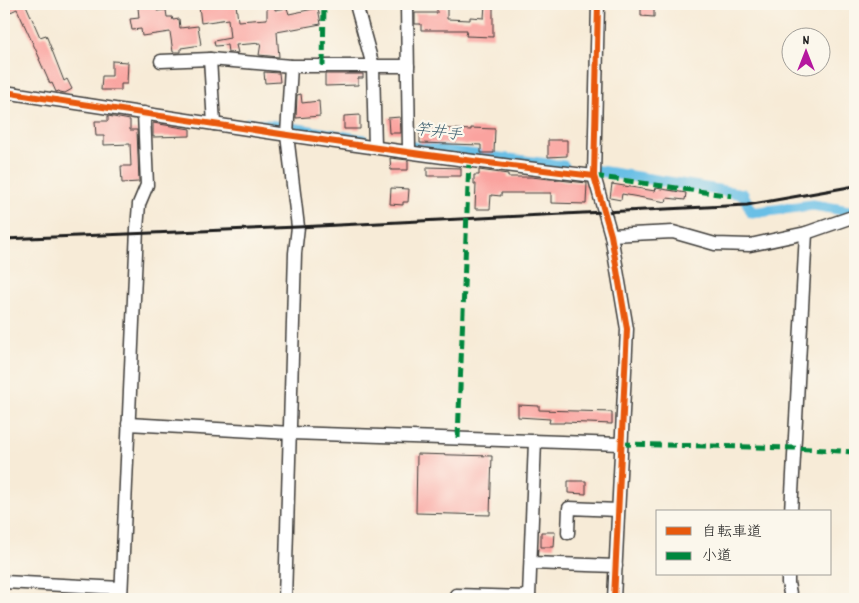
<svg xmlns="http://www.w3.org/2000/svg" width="859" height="603" viewBox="0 0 859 603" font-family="Dekko,'Klee One',sans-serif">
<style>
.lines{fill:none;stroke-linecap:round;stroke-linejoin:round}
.canal{stroke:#69bfe6;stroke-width:11}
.building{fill:#faa39f}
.minor-casing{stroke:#3d3b38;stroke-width:15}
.minor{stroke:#fff;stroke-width:12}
.rail{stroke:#1c1c1c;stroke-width:3}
.quiet{stroke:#00873e;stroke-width:5;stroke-dasharray:10 5;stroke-linecap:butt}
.cycleway-casing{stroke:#fbf7ec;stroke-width:9}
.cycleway{stroke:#e8590c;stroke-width:6}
.labels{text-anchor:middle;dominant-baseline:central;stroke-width:4.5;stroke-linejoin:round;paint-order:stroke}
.water-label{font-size:16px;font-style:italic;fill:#3b5d6d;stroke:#fbf7ec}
</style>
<rect width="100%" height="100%" fill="#fbf7ec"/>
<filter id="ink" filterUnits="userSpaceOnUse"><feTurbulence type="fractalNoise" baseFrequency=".02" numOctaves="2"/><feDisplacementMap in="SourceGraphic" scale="10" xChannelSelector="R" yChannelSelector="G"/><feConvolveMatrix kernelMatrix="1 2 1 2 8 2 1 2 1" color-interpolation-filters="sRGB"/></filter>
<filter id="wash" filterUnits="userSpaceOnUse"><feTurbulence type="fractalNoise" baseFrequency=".0096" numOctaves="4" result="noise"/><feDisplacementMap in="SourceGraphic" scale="20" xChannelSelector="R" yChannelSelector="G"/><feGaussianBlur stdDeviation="1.12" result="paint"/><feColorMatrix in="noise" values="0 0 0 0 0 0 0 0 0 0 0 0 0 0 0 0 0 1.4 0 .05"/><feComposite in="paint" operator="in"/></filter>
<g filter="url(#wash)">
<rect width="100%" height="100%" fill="#f7ebd7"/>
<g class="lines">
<!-- canal -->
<g class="canal">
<polyline points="248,123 286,127 363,140"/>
<polyline points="406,146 564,166"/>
<polyline points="587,169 743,194 752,213 813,205 855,212"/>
</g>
</g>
<g id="blocks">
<!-- building -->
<g class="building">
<polygon points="4,4 30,4 26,5 40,37 46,35 64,81 67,79 72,89 65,93 60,92 59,91 56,92 52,83 50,84 39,59 40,59 17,9 4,15"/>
<polygon points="156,4 157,11 166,10 167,17 172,17 173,20 179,19 180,28 198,26 201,45 181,48 181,52 173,52 170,32 142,36 141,29 132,30 130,19 139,18 138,7"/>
<polygon points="205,4 236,4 238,21 267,19 267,6 275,6 275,10 287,8 289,14 318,8 321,24 277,32 279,57 259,55 261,43 236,45 238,53 228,52 227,45 215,46 214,41 230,38 228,19 201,23 199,6 205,5"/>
<polygon points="485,4 493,4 493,37 466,36 467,30 421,30 421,24 415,24 415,13 437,13 437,7 447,7 447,19 470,20 470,17 484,18"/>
<polygon points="641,4 654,4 654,17 641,16"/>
<polygon points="112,61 128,62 127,84 121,84 121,90 101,90 102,76 112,76"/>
<polygon points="264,72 279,73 280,82 265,83"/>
<polygon points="325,74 363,74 363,78 358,78 358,85 325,86"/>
<polygon points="301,94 302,103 319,101 320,116 296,118 297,95"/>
<polygon points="360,115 360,129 344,129 344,116"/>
<polygon points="108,116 130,120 130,130 137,130 139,182 122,183 121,166 131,166 130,144 104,145 104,136 96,136 95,121 108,121"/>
<polygon points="400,117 401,133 389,133 388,118"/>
<polygon points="153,123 190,129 190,136 153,137"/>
<polygon points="420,127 471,130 471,128 495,129 494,153 481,153 481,145 420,143"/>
<polygon points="548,140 567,140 567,156 548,157"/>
<polygon points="390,158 408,160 408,170 391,170"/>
<polygon points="427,167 461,168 461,176 427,176"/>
<polygon points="479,170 508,174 508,177 531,177 587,183 586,204 551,203 551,193 501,193 501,196 491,195 490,209 475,209 476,184 474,184 474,175 479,175"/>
<polygon points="612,184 655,191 656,188 686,193 685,200 667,198 666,202 622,194 621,200 610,198"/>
<polygon points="391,188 409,189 408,202 403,202 403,205 390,204"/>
<polygon points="518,405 539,406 539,410 612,412 612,424 564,422 564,423 549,423 550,419 518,417"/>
<polygon points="417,454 492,456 490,515 416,513"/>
<polygon points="568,481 586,481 586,494 568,493"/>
<polygon points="541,532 555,532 554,547 541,547"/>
</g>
</g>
</g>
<g filter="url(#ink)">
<use href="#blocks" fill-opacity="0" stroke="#3d3b38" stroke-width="1"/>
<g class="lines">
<defs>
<g id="minor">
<polyline points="407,4 409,151"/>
<polyline points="598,4 594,176 611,235 627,329 614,599"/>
<polyline points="357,8 373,66 375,147"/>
<polyline points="210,59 214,124"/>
<polyline points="161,61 210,59 291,66 408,66"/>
<path d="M4,92C200,122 397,153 594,176"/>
<polyline points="611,235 673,232 715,244 750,245 806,233 855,216"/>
<polyline points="128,424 291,433 621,444"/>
<polyline points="791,512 806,233"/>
<polyline points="568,533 569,508 618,510"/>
<polyline points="531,563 616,566"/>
<polyline points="788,574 788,583 791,599"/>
<polyline points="4,582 121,588"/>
<polyline points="456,595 529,597 535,441"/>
<polyline points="121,599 137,229 139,204 147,185 144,113"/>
<polyline points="285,599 295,253 298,227 287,135 291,66"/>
</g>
</defs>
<!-- minor casing -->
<use href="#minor" class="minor-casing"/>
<!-- minor -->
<use href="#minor" class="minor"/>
<!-- rail -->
<polyline class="rail" points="4,239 298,227 747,205 855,186"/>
<!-- quiet -->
<g class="quiet">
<polyline points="323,66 324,4"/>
<polyline points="594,176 732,196"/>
<polyline points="458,438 469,161"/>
<polyline points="621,444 794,448 855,452"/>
</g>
<defs>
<g id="cycleway">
<polyline points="598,4 594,176 611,235 627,329 614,599"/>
<path d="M4,92C200,122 397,153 594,176"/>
</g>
</defs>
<!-- cycleway casing -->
<use href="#cycleway" class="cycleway-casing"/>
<!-- cycleway -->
<use href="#cycleway" class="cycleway"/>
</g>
</g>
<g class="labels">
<!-- water labels -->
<g class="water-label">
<text transform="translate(438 133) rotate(8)">竿井手</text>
</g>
</g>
<!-- margin -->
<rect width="859" height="603" fill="none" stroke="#fbf7ec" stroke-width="20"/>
<!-- legend -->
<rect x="656" y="510" width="175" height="65" fill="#fbf7ec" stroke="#a29f99"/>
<rect x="666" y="527" width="25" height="8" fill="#e8590c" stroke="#a29f99"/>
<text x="702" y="536" font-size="15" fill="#1c1c1c">自転車道</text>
<rect x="666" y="552" width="25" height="8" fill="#00873e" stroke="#a29f99"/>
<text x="702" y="560" font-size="15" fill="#1c1c1c">小道</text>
<!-- north arrow -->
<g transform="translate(806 52)"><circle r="24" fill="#fbf7ec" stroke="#a29f99"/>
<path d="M0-4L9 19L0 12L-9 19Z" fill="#b5179e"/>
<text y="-8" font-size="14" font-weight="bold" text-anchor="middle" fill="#1c1c1c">N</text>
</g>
</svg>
